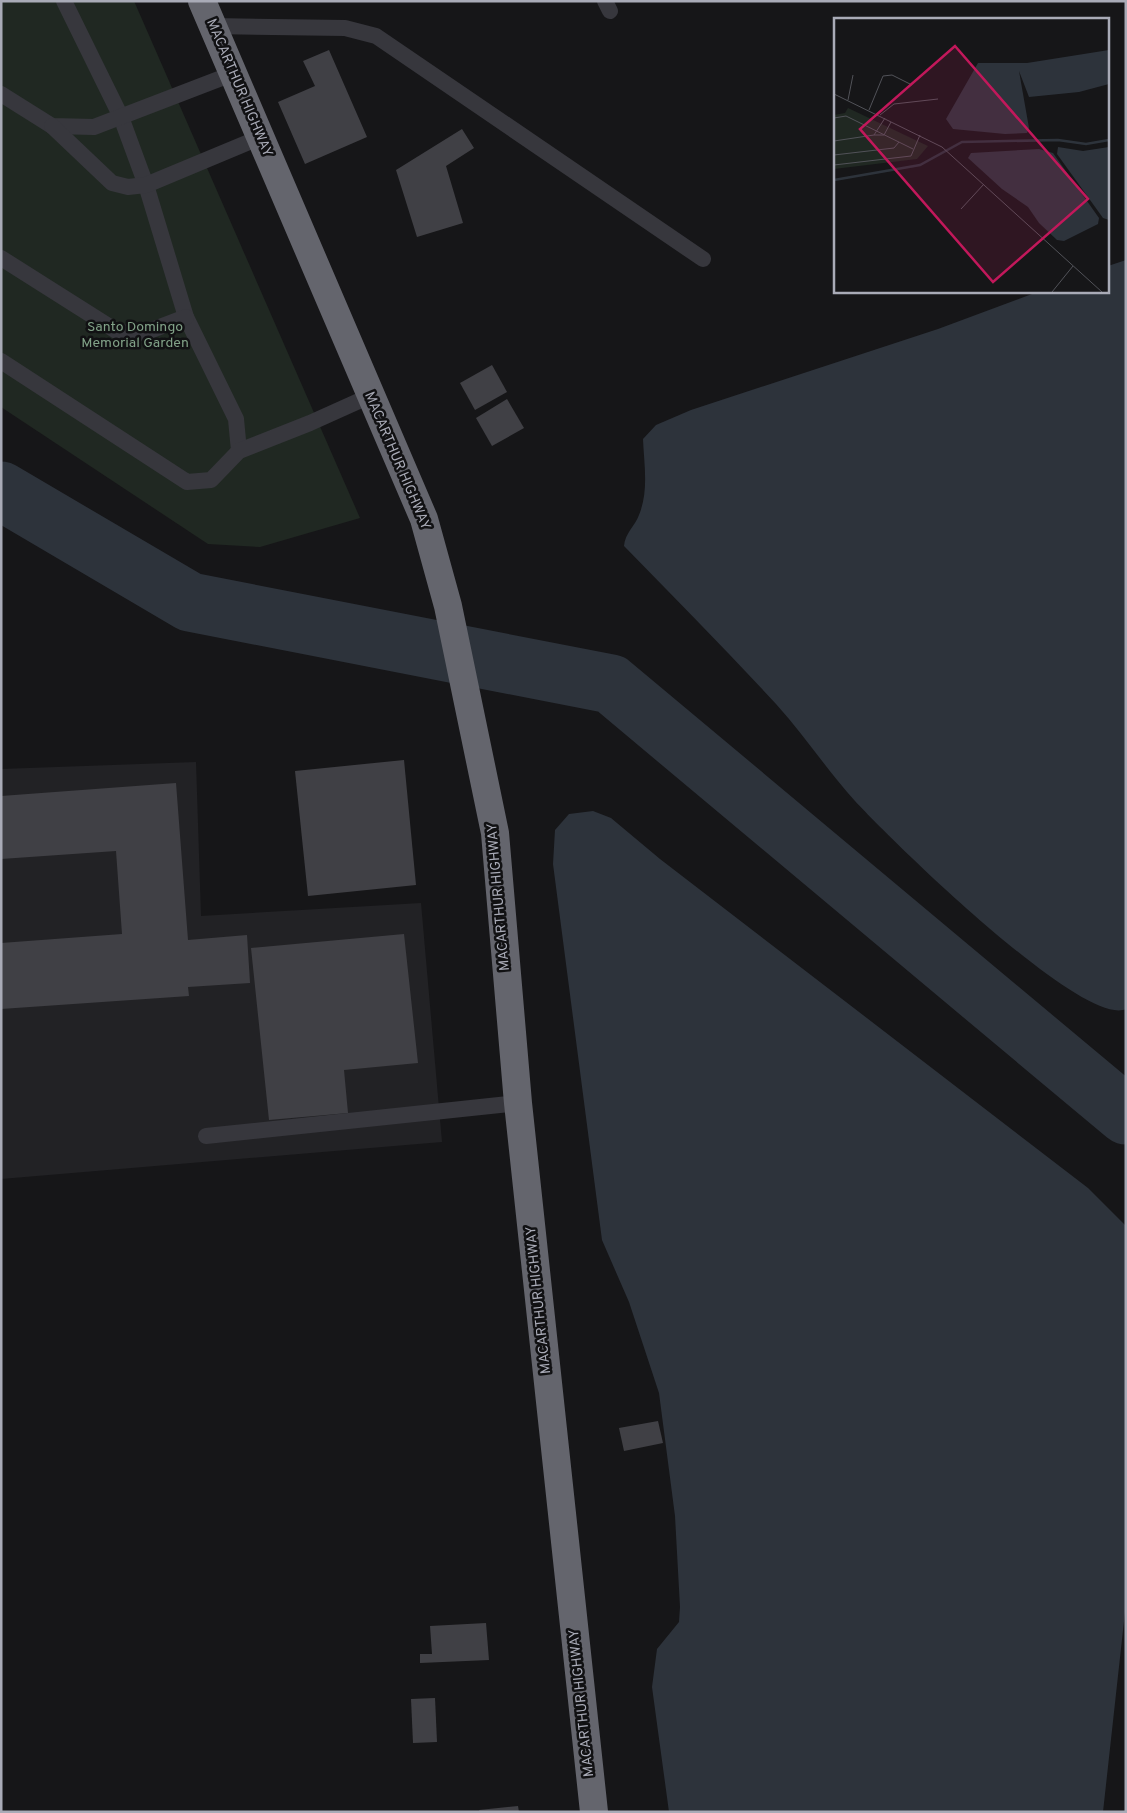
<svg xmlns="http://www.w3.org/2000/svg" width="1127" height="1813" viewBox="0 0 1127 1813" font-family="Overpass,sans-serif">
<style>
.built{fill:#222225}
.green{fill:#202822}
.water{fill:#2d333b}
.lines{fill:none;stroke-linecap:round;stroke-linejoin:round}
.river{stroke:#2d333b;stroke-width:59}
.building{fill:#404045}
.lane{stroke:#37373d;stroke-width:16}
.highway{stroke:#64656d;stroke-width:28}
.labels{text-anchor:middle;dominant-baseline:central;stroke-width:5;stroke-linejoin:round;paint-order:stroke}
.street-label{font-size:14px;fill:#a9abb7;stroke:#111113}
.park-label{font-size:14px;fill:#81a187;stroke:#111113}
.inset-river{fill:none;stroke:#2d333b;stroke-width:2.5}
.inset-road{fill:none;stroke:#515258;stroke-width:1}
.view{fill:#c2185b;fill-opacity:0.15;stroke:#c2185b;stroke-width:2.5}
.inset-edge{fill:none;stroke:#a9abb7;stroke-width:2.5}
</style>
<rect width="100%" height="100%" fill="#161618"/>
<!-- built -->
<polygon class="built" points="196,762 201,916 421,903 442,1142 1,1179 1,769"/>
<!-- green -->
<polygon class="green" points="1,1 134,1 360,518 260,547 208,544 1,407"/>
<!-- water -->
<g class="water">
<path d="M1126,260V1009C1083,1029 888,837 855,801C827,770 804,735 776,704C726,650 675,598 624,546C625,533 635,526 639,515C649,491 644,464 643,439L656,425L691,410L938,329L1040,291H1108V266Z"/>
<polygon points="593,811 611,818 660,859 1088,1188 1126,1226 1126,1603 1103,1812 669,1812 652,1687 657,1649 679,1622 680,1607 675,1516 659,1393 629,1302 602,1240 553,864 555,830 569,814"/>
</g>
<g class="lines">
<!-- river -->
<polyline class="river" points="1,491 190,602 611,684 1126,1115"/>
</g>
<!-- building -->
<g class="building">
<polygon points="329,50 367,137 305,164 278,102 315,86 303,61"/>
<polygon points="462,129 474,148 446,166 463,223 417,237 396,170"/>
<polygon points="492,365 507,392 475,410 460,383"/>
<polygon points="507,399 524,428 492,446 476,418"/>
<polygon points="404,760 416,885 308,896 295,771"/>
<polygon points="176,783 188,940 247,935 250,983 188,987 189,996 1,1009 1,943 122,934 116,851 1,859 1,796"/>
<polygon points="404,934 418,1063 344,1070 348,1113 269,1120 251,948"/>
<polygon points="658,1421 663,1443 624,1451 619,1428"/>
<polygon points="486,1623 489,1660 420,1663 420,1654 432,1654 430,1626"/>
<polygon points="435,1698 437,1742 413,1743 411,1699"/>
<polygon points="518,1806 519,1812 480,1812 479,1810"/>
</g>
<g class="lines">
<!-- lane -->
<g class="lane">
<polyline points="64,1 121,117 146,185 186,317 236,419 239,451"/>
<polyline points="605,1 610,11"/>
<polyline points="212,26 345,28 376,36 703,259"/>
<polyline points="1,94 52,126 94,127 232,74"/>
<polyline points="52,126 112,183 128,187 146,185 261,137"/>
<polyline points="1,258 118,332 144,333 186,317"/>
<polyline points="1,361 187,482 211,480 239,451 310,423 370,396"/>
<polyline points="206,1136 518,1103"/>
</g>
<!-- highway -->
<polyline class="highway" points="202,1 424,519 448,606 495,833 518,1103 594,1812"/>
</g>
<g class="labels">
<!-- street labels -->
<g class="street-label">
<text transform="translate(239 88) rotate(67)">MACARTHUR HIGHWAY</text>
<text transform="translate(397 461) rotate(67)">MACARTHUR HIGHWAY</text>
<text transform="translate(499 897) rotate(-95)">MACARTHUR HIGHWAY</text>
<text transform="translate(539 1300) rotate(-96)">MACARTHUR HIGHWAY</text>
<text transform="translate(582 1703) rotate(-96)">MACARTHUR HIGHWAY</text>
</g>
<!-- park labels -->
<g class="park-label">
<text x="135" y="327">Santo Domingo<tspan x="135" dy="16">Memorial Garden</tspan></text>
</g>
</g>
<!-- overview -->
<g transform="translate(834 18)">
<rect width="275" height="275" fill="#161618"/>
<path d="M14,90L94,128L83,141L0,151V97L11,95Z" fill="#202822"/>
<path d="M275,32V66L245,74L195,79L185,53L195,110L193,115L171,116L119,111L112,101L144,45H193ZM224,129L249,133L275,129V202L269,200L223,136ZM205,131L219,135L265,200L264,206L230,223L223,222L205,205L194,189L168,171L134,140L137,135Z" fill="#2d333b"/>
<path class="inset-river" d="M0,162L86,147L128,124L224,122L252,126L275,122"/>
<path class="inset-road" d="M0,76L108,129L268,274M14,82L19,57M35,92L49,58L58,57L78,67M46,97L60,86L104,81M0,100L12,98L79,131M40,117H50L57,104M0,123L40,117L51,100M0,137L60,130L65,124M0,147L77,138L86,117M127,191L150,166M218,274L239,248"/>
<path class="view" d="M121,28L254,181L159,264L26,111Z"/>
<rect width="275" height="275" class="inset-edge"/>
</g>
<!-- border -->
<rect width="1127" height="1813" fill="none" stroke="#a9abb7" stroke-width="5"/>
</svg>
